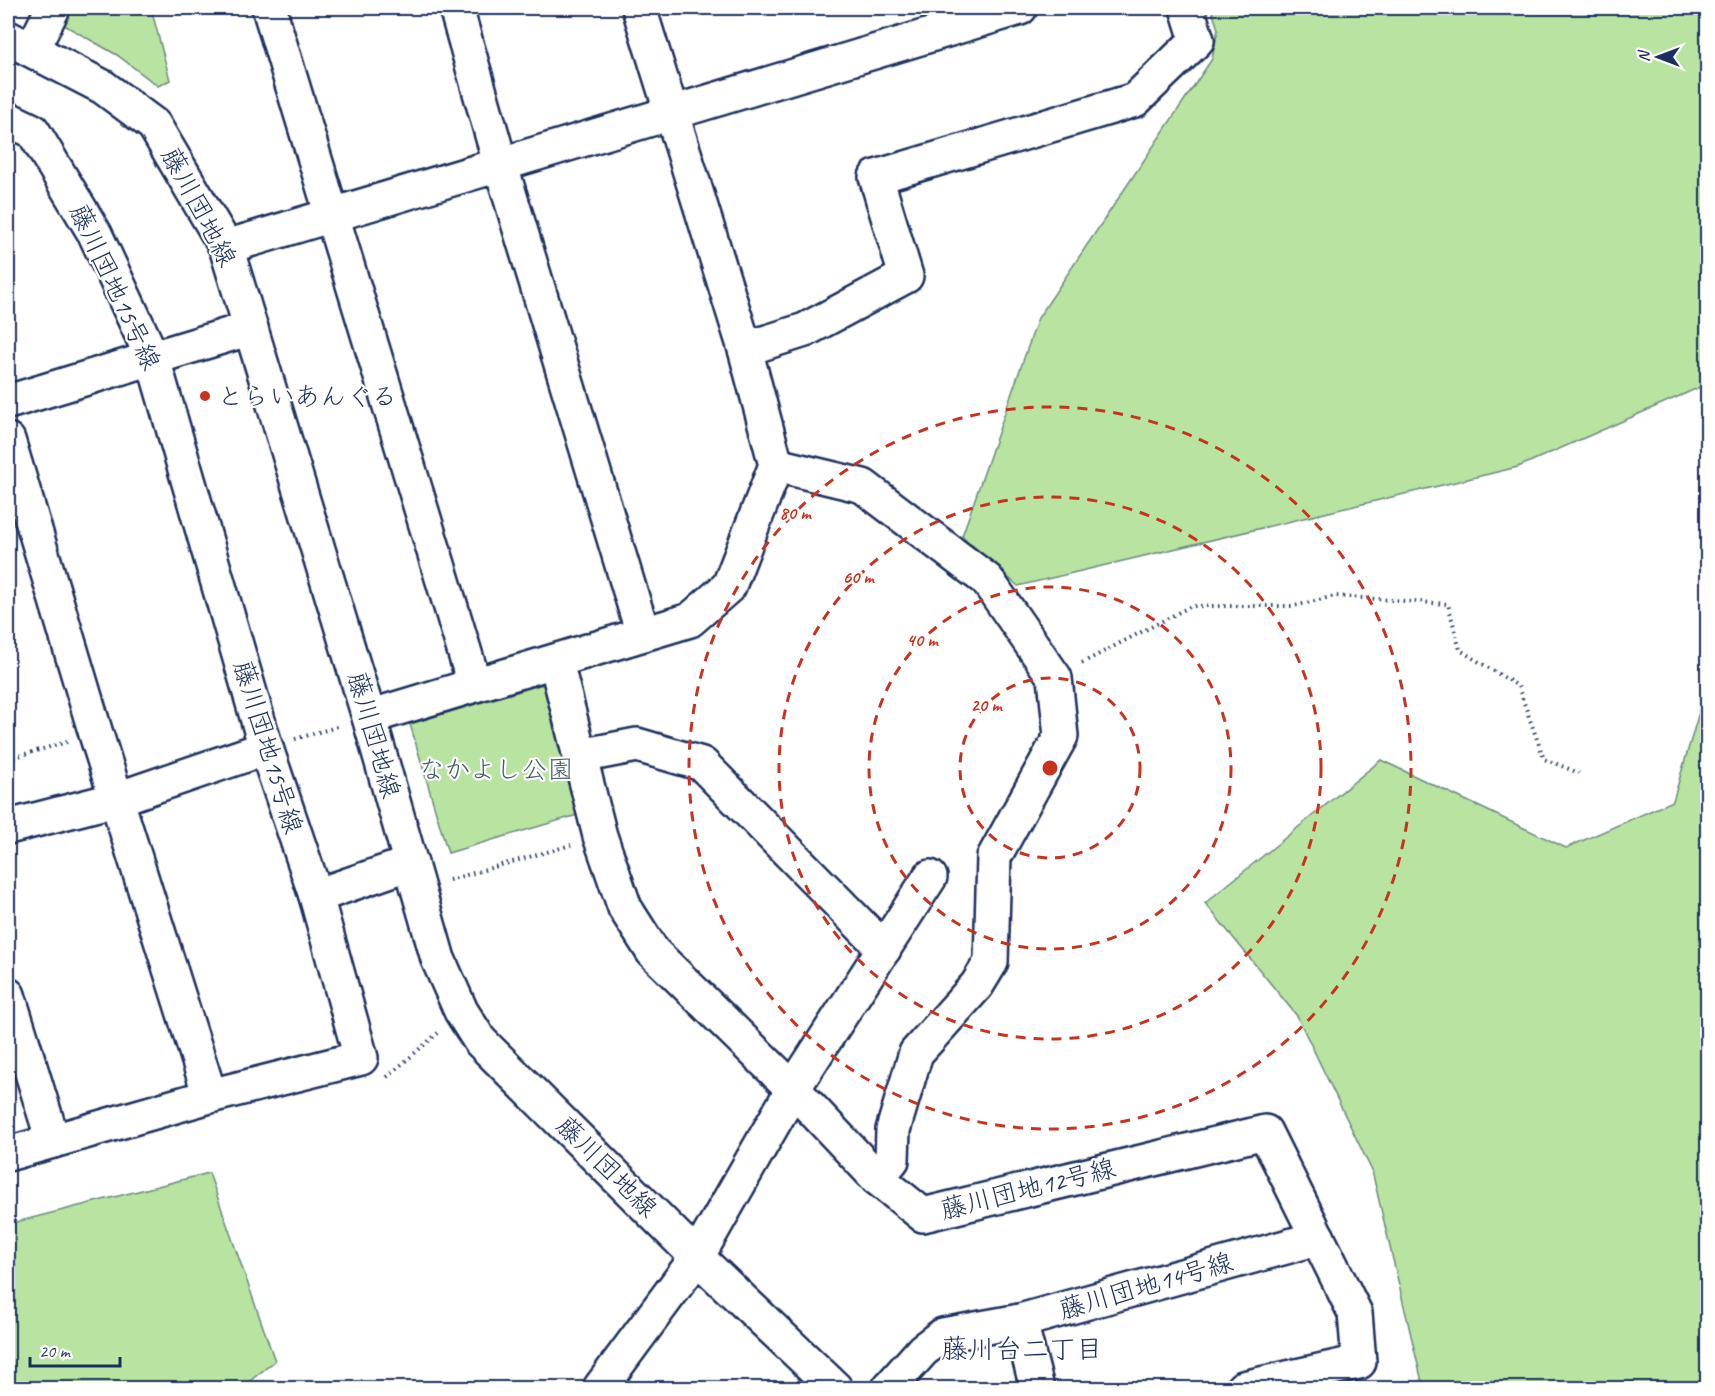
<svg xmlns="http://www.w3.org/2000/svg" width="1715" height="1396" viewBox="0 0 1715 1396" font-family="Caveat,'Klee One',sans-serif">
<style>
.green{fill:#b9e3a0;stroke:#6a897f;stroke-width:1.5}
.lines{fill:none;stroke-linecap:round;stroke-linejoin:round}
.minor-casing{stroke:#1b2f5e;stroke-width:38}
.path{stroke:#1b2f5e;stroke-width:4;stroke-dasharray:1.5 4.5;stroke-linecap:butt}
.minor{stroke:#fff;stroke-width:33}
.ring{fill:none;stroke:#c8321e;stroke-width:3;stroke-dasharray:10 8}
.poi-dot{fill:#c8321e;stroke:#fff;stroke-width:2}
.labels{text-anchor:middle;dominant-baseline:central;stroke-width:4.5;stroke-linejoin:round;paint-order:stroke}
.street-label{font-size:26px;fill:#1b2f5e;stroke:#fff}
.poi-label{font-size:26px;fill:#1b2f5e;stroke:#fff;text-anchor:start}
.park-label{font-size:26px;fill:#425c6e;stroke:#fff}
.neighbourhood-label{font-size:27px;fill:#1b2f5e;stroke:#fff}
.centre{fill:#c8321e;stroke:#fff;stroke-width:3}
.ring-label{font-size:18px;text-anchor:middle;font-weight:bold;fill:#c8321e;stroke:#fff;stroke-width:4.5;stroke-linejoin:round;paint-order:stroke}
</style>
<rect width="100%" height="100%" fill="#fff"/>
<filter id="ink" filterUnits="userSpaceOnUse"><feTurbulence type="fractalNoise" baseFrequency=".0167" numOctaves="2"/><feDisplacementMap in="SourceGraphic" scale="12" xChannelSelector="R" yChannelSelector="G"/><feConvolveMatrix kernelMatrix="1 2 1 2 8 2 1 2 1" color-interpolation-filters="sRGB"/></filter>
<g filter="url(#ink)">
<!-- green -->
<g class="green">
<polygon points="73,8 151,8 170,80 158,86 117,55 64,25"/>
<polygon points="1211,8 1707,8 1707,384 1518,467 1018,586 962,536 1038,318 1212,59 1218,29"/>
<polygon points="543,684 581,814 448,853 410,724"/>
<polygon points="1707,685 1707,1388 1419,1388 1423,1386 1372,1171 1297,1016 1205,903 1381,760 1566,848 1673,801"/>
<polygon points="209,1173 275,1361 241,1388 8,1388 8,1224"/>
</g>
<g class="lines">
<defs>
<g id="minor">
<polyline points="269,8 474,683"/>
<polyline points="456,8 500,163 643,634"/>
<polyline points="8,38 103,87 154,125 226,247 369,717 438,959 461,1011 480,1041 697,1257 835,1388"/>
<polyline points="32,50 53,8"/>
<polyline points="8,119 33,131 95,234 153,359 266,748 316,896 361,1058 210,1096 8,1154"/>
<polyline points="226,247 1020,8"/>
<polyline points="745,349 805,330 906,276 876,177 1135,100 1197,40 1187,8"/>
<polyline points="8,402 251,328"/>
<polyline points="8,440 96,734 210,1096"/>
<polyline points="776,465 863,486 987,580 1055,678 1061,736 994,857 991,962 977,985 916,1053 893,1130 892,1160 877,1178"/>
<polyline points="556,662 600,836 625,908 653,952 793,1089 877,1178 923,1215 1265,1132 1355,1313 1359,1362 1243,1388"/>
<polyline points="369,717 690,620 729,586 776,465 745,349 639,8"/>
<polyline points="580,756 637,745 702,764 884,949"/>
<polyline points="8,827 117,799 266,748"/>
<polyline points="316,896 411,863"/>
<polyline points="8,995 53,1141"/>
<polyline points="1020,1321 1037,1388"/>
<polyline points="600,1388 697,1257 793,1089 930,877"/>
<polyline points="889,1388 923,1350 943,1335 1020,1321 1318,1238"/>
</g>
</defs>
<!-- minor casing -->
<use href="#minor" class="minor-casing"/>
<!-- path -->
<g class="path">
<polyline points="1082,663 1191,606 1294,606 1335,596 1448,604 1460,650 1518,686 1544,759 1579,773"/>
<polyline points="295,739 340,726"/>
<polyline points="8,759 67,742"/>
<polyline points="449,880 571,845"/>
<polyline points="387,1077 438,1033"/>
</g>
<!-- minor -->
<use href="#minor" class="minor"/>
</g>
</g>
<!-- distance rings -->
<g class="ring">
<circle cx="1050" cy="768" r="90"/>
<circle cx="1050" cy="768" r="181"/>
<circle cx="1050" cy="768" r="271"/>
<circle cx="1050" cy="768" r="361"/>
</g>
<!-- markers -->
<circle class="poi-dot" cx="205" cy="396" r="6"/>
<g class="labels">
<!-- street labels -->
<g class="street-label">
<text transform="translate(199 207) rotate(62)">藤川団地線</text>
<text transform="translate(115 287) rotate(65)">藤川団地15号線</text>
<text transform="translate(374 735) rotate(74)">藤川団地線</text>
<text transform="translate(268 747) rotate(73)">藤川団地15号線</text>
<text transform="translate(607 1167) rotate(45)">藤川団地線</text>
<text transform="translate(1028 1189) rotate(-14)">藤川団地12号線</text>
<text transform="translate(1146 1286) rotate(-16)">藤川団地14号線</text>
</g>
<!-- poi labels -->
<g class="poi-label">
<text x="217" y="396">とらいあんぐる</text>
</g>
<!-- park labels -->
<g class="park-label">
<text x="496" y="769">なかよし公園</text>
</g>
<!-- neighbourhood labels -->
<g class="neighbourhood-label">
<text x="1022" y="1349">藤川台二丁目</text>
</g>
</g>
<circle cx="1050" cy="768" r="9" class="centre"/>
<g class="ring-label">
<text x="795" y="519">80 m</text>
<text x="858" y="583">60 m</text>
<text x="922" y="646">40 m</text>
<text x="986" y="711">20 m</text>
</g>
<!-- margin -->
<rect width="1715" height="1396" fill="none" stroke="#fff" stroke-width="30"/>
<rect x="15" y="15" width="1685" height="1366" fill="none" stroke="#1b2f5e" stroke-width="2" filter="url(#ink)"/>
<!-- north arrow -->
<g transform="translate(1658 57) rotate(270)" stroke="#ffffff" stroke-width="4.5" paint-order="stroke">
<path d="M0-4.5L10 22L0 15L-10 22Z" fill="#1b2f5e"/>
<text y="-9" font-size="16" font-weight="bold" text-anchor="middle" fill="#1b2f5e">N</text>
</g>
<!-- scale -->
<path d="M30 1357v9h90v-9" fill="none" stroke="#1b2f5e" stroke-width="3"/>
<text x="39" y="1357" font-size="18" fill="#1b2f5e" stroke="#ffffff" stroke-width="4.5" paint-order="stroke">20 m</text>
</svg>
